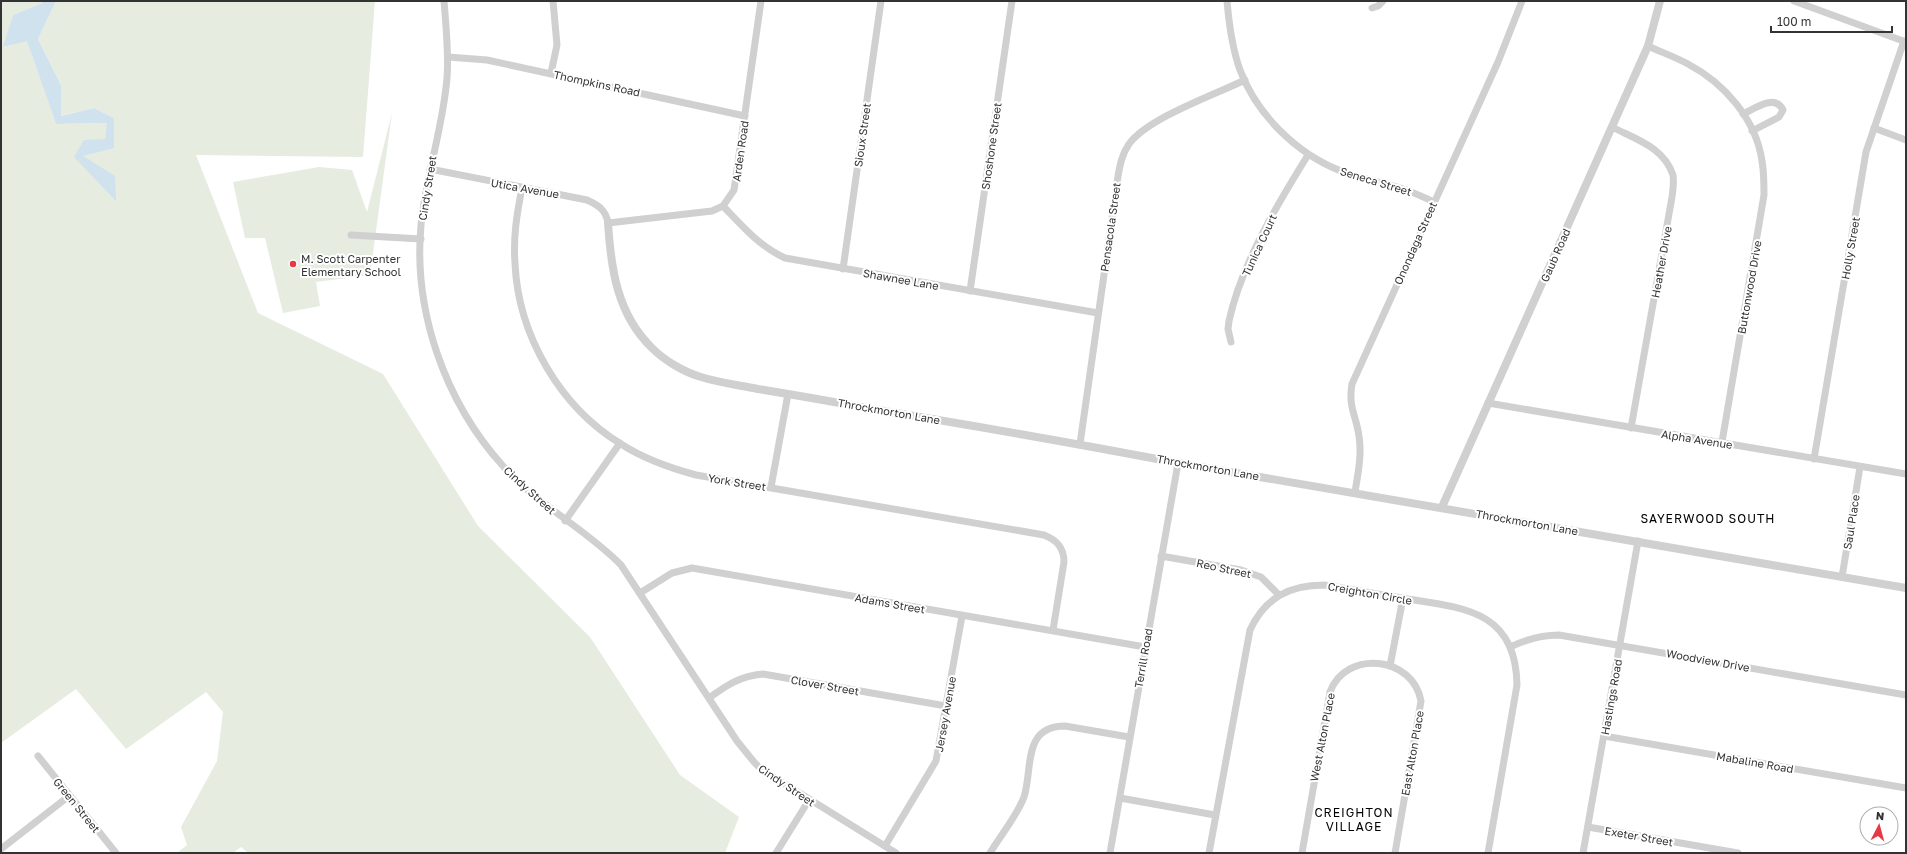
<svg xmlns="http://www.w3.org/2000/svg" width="1907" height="854" viewBox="0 0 1907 854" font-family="'Golos Text',sans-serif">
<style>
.green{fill:#e6ecdf}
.water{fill:#cfe2ee}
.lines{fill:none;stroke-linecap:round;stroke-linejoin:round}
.minor{stroke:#d0d0d0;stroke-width:7}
.tertiary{stroke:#d0d0d0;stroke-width:8}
.poi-dot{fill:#e63946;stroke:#fff;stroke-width:1.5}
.labels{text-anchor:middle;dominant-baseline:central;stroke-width:4;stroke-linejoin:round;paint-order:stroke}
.street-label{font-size:11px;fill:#333;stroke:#fff}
.poi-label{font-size:11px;fill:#333;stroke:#fff;text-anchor:start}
.neighbourhood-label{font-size:12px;letter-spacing:1px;fill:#000;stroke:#fff}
</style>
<rect width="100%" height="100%" fill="#fff"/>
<!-- green -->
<g class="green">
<polygon points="1,1 42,1 42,3 13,15 4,47 27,40 56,124 108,123 105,139 83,156 114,147 114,118 94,108 60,116 61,85 38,39 56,1 375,1 363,157 196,155 258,313 383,374 478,526 590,637 680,775 739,817 725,853 248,853 241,847 233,853 177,853 187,845 181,827 217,761 223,712 206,692 126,749 76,689 1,743"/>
<polygon points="392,113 370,275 316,282 320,306 283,313 265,238 245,238 233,182 319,167 352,170 367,212"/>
</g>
<!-- water -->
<polygon class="water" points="42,1 56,1 38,39 61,85 61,116 94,108 114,118 114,148 83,156 115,176 116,201 74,157 84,140 105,139 107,123 56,124 27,41 3,47 13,15 42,3"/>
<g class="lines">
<!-- minor -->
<g class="minor">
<path d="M444,1C446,27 449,53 447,78C443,128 426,175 421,225C413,311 445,402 503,466C537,505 585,528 621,565L737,741L754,762L761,769L896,853"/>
<path d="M1227,1C1229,24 1232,48 1240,70C1257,115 1297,154 1341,171C1361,179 1382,182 1403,189C1413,192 1423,197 1434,202"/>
<polyline points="1794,1 1906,42"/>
<polyline points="1372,8 1378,6 1383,1"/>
<path d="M1648,46C1661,52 1675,57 1688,64C1724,83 1756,119 1762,161C1764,172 1764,184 1764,195L1722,442"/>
<polyline points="448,57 487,60 745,116"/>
<polyline points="551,73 557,45 553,1"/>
<path d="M1743,114C1754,109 1775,93 1783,110L1779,117L1752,131"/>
<path d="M1612,127C1635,139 1664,147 1673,175C1674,181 1673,190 1672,197L1631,428"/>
<polyline points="1874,128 1906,140"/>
<path d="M430,169L587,200C598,205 606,210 608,223L712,211L723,206L734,190L761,1"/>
<path d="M522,188C517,213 513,237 515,263C518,335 560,407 621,444C644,459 670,468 696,475L1044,535C1057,540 1064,548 1064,562L1053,630"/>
<path d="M723,206C742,226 759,246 785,258L1098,313"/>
<polyline points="351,235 421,239"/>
<polyline points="843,269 881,1"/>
<polyline points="970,291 1012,1"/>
<path d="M1231,342L1228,329L1229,321C1241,265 1278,203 1308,155"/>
<polyline points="1488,403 1906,474"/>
<path d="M1080,444L1118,176C1120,165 1122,154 1129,144C1148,118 1214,95 1245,80"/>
<polyline points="1814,459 1866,152 1904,41"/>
<polyline points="771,487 788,394"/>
<path d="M1355,492C1358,473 1362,455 1359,436C1356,415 1348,407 1352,384L1498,62L1522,1"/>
<polyline points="565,521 620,443"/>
<polyline points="1161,556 1241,570 1261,577 1279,595"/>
<polyline points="1842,577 1860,467"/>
<polyline points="640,593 672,573 692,568 1145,647"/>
<path d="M1510,647C1527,639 1541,635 1559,635L1906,695"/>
<polyline points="1390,666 1403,598"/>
<path d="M709,698C727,685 740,676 763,674L946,706"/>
<polyline points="1604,736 1906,788"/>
<polyline points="38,756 116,853"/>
<polyline points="1120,798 1215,815"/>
<polyline points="1588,827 1738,853"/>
<polyline points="885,846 936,761 962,616"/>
<polyline points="1,849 69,796"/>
<polyline points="776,853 809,800"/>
<path d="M990,853C1000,836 1017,816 1024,797C1033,769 1022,726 1065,726L1129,737"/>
<polyline points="1110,853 1178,463"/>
<path d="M1209,853L1250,630C1265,598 1289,585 1324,585C1352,589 1380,595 1408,599C1466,608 1516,612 1517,685L1488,853"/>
<path d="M1302,853L1330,692C1346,649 1413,656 1421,701L1395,853"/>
<polyline points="1583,853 1638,541"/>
</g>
<!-- tertiary -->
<g class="tertiary">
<path d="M608,223C611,269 617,314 652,348C665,361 684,372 701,377C720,383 739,385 758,389C794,395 830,401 866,408C970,425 1074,443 1178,463L1906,588"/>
<polyline points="1442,507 1648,46 1660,1"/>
</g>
</g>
<!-- markers -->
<circle class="poi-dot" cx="293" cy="264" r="4"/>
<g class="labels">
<!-- street labels -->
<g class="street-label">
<text transform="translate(597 83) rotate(12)">Thompkins Road</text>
<text transform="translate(862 135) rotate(-82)">Sioux Street</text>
<text transform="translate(991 146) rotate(-82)">Shoshone Street</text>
<text transform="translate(740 151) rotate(-82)">Arden Road</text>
<text transform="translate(1376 181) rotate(17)">Seneca Street</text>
<text transform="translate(427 188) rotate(-81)">Cindy Street</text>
<text transform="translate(525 188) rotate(10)">Utica Avenue</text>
<text transform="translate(1110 227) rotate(-82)">Pensacola Street</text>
<text transform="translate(1415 243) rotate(-66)">Onondaga Street</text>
<text transform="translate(1259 245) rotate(-65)">Tunica Court</text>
<text transform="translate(1850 248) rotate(-80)">Holly Street</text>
<text transform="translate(1555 255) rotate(-66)">Gaub Road</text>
<text transform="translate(1661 262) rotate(-80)">Heather Drive</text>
<text transform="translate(901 279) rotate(10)">Shawnee Lane</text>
<text transform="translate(1749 287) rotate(-80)">Buttonwood Drive</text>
<text transform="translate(889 411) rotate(10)">Throckmorton Lane</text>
<text transform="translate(1697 439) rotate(9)">Alpha Avenue</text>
<text transform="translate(1208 467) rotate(10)">Throckmorton Lane</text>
<text transform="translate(737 482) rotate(9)">York Street</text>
<text transform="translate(530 490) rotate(42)">Cindy Street</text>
<text transform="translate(1527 522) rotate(10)">Throckmorton Lane</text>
<text transform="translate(1851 522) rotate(-81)">Saul Place</text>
<text transform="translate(1224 568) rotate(12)">Reo Street</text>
<text transform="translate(1370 593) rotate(10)">Creighton Circle</text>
<text transform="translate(890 603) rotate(10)">Adams Street</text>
<text transform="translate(1143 658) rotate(-80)">Terrill Road</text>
<text transform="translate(1708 660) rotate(10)">Woodview Drive</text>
<text transform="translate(825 685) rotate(10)">Clover Street</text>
<text transform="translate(1611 697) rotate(-80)">Hastings Road</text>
<text transform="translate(945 714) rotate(-80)">Jersey Avenue</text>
<text transform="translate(1322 737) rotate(-79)">West Alton Place</text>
<text transform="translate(1412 753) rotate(-80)">East Alton Place</text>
<text transform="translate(1755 762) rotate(10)">Mabaline Road</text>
<text transform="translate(787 785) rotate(34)">Cindy Street</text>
<text transform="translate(77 805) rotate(51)">Green Street</text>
<text transform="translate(1639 836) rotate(10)">Exeter Street</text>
</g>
<!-- poi labels -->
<g class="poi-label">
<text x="301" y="258">M. Scott Carpenter<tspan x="301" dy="13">Elementary School</tspan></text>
</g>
<!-- neighbourhood labels -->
<g class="neighbourhood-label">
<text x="1708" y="518">SAYERWOOD SOUTH</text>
<text x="1354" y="812">CREIGHTON<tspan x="1354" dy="14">VILLAGE</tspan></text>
</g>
</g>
<!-- border -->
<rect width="1907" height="854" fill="none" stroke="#333333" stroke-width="4"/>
<!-- north arrow -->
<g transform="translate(1879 826) rotate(6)"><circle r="19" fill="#ffffff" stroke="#adadad"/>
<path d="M0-3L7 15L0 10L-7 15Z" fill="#e63946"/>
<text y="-6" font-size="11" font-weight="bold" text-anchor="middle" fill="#333333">N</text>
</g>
<!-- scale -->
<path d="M1771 26v6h121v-6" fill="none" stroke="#333333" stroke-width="2"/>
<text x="1777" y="26" font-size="12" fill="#333333" stroke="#ffffff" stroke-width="3" paint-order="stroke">100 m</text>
</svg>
